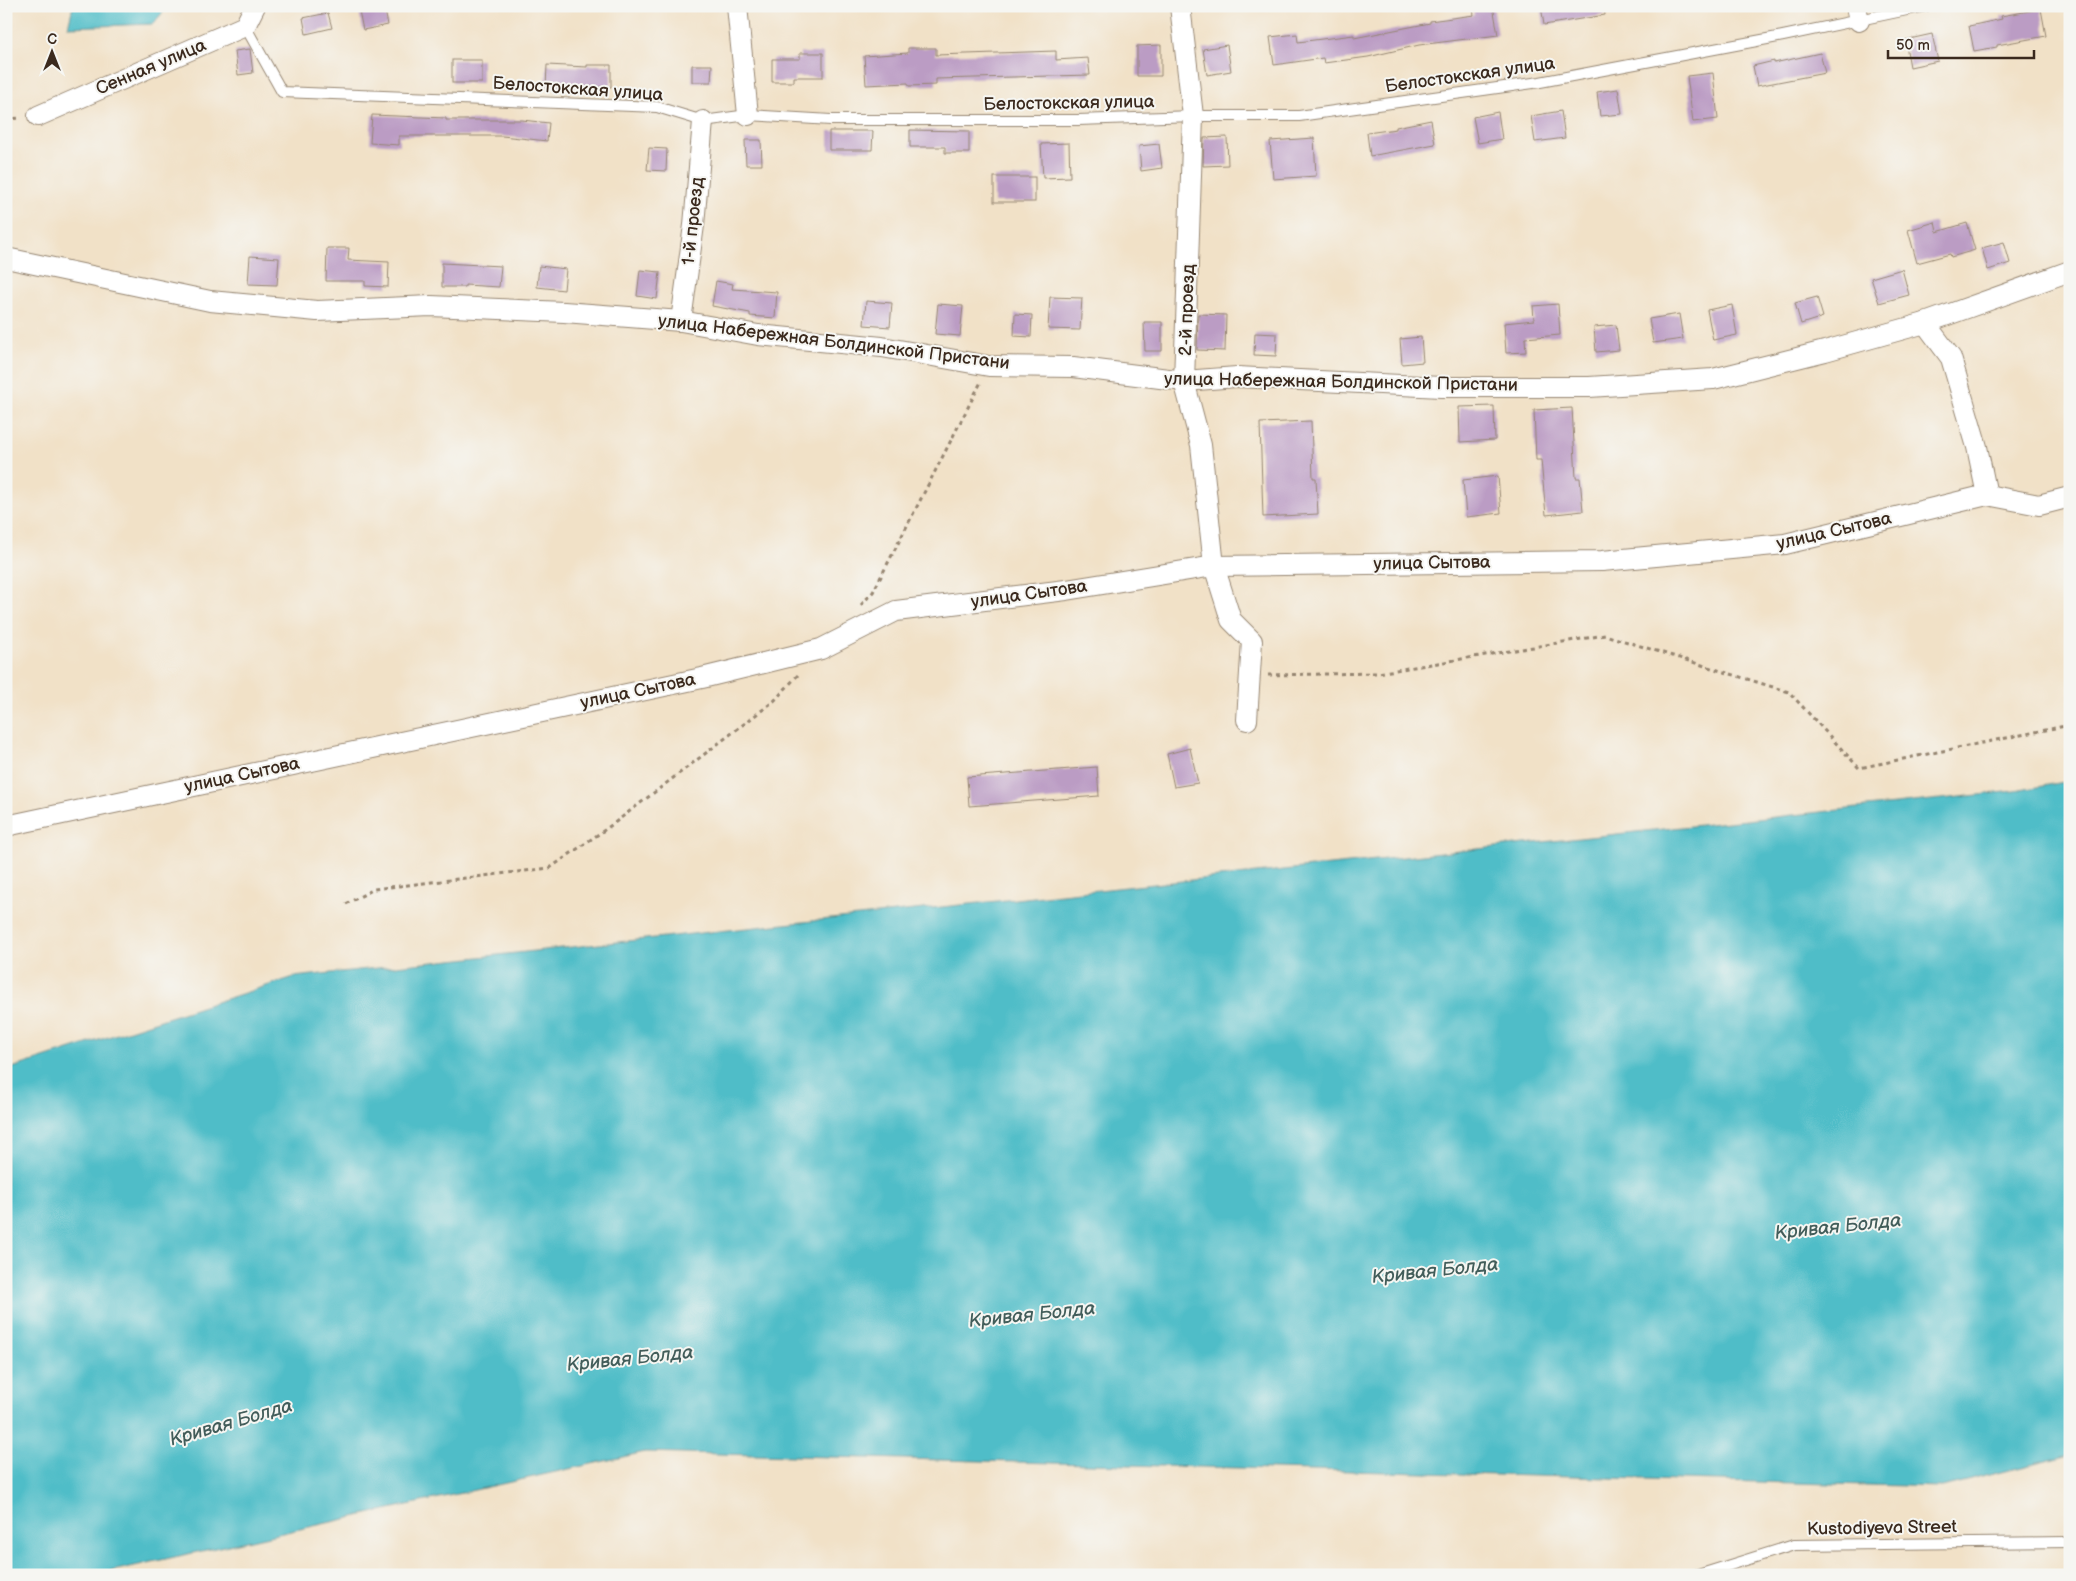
<svg xmlns="http://www.w3.org/2000/svg" width="2076" height="1581" viewBox="0 0 2076 1581" font-family="'Balsamiq Sans',sans-serif">
<style>
.water{fill:#4fbdc8;stroke:#457473}
.building{fill:#bb9cc4}
.lines{fill:none;stroke-linecap:round;stroke-linejoin:round}
.service-casing{stroke:#968672;stroke-width:12}
.minor-casing{stroke:#968672;stroke-width:22}
.path{stroke:#968672;stroke-width:3;stroke-dasharray:4 4;stroke-linecap:butt}
.service{stroke:#fff;stroke-width:10}
.minor{stroke:#fff;stroke-width:20}
.labels{text-anchor:middle;dominant-baseline:central;stroke-width:4;stroke-linejoin:round;paint-order:stroke}
.street-label{font-size:18px;fill:#3b2a1e;stroke:#f6f6f2}
.water-label{font-size:19px;font-style:italic;fill:#425d5a;stroke:#f6f6f2}
</style>
<rect width="100%" height="100%" fill="#f6f6f2"/>
<filter id="ink" filterUnits="userSpaceOnUse"><feTurbulence type="fractalNoise" baseFrequency=".02" numOctaves="2"/><feDisplacementMap in="SourceGraphic" scale="10" xChannelSelector="R" yChannelSelector="G"/><feConvolveMatrix kernelMatrix="1 2 1 2 8 2 1 2 1" color-interpolation-filters="sRGB"/></filter>
<filter id="wash" filterUnits="userSpaceOnUse"><feTurbulence type="fractalNoise" baseFrequency=".0096" numOctaves="4" result="noise"/><feDisplacementMap in="SourceGraphic" scale="20" xChannelSelector="R" yChannelSelector="G"/><feGaussianBlur stdDeviation="1.12" result="paint"/><feColorMatrix in="noise" values="0 0 0 0 0 0 0 0 0 0 0 0 0 0 0 0 0 1.4 0 .05"/><feComposite in="paint" operator="in"/></filter>
<g filter="url(#wash)">
<rect width="100%" height="100%" fill="#f1e1c7"/>
<!-- water -->
<g class="water">
<polygon points="73,6 168,6 153,24 68,27"/>
<polygon points="2070,781 2070,1455 1942,1487 645,1452 94,1575 6,1575 6,1070 294,977 2015,791"/>
</g>
<g id="blocks">
<!-- building -->
<g class="building">
<polygon points="358,6 384,6 388,25 363,30"/>
<polygon points="1493,6 1498,35 1419,45 1368,57 1324,63 1323,58 1274,65 1270,37 1297,34 1298,42 1354,35 1354,38 1430,23 1430,21 1474,15 1473,9"/>
<polygon points="1541,6 1604,6 1605,15 1544,25"/>
<polygon points="2041,9 2046,36 1997,45 1997,47 1974,51 1969,26 2002,19 2001,16"/>
<polygon points="328,13 332,28 306,34 303,18"/>
<polygon points="1932,34 1938,61 1910,67 1905,40"/>
<polygon points="1161,45 1161,76 1137,76 1137,46"/>
<polygon points="1227,45 1231,71 1207,75 1203,49"/>
<polygon points="908,48 936,48 936,55 1056,51 1056,60 1088,58 1090,75 936,79 936,85 909,86 908,83 866,85 864,56 908,53"/>
<polygon points="250,49 253,73 238,75 235,51"/>
<polygon points="800,53 823,53 823,77 794,77 794,82 772,82 772,59 800,59"/>
<polygon points="1820,53 1825,73 1757,86 1753,66 1774,61 1774,63"/>
<rect x="452" y="60" width="30" height="23"/>
<polygon points="547,65 587,67 587,65 611,65 611,87 546,87"/>
<polygon points="692,65 712,65 711,82 692,82"/>
<polygon points="1713,73 1718,119 1693,122 1687,76"/>
<polygon points="1618,89 1622,114 1600,116 1597,92"/>
<polygon points="1561,111 1565,138 1535,142 1531,116"/>
<polygon points="1498,112 1502,139 1478,143 1473,117"/>
<polygon points="372,115 446,118 446,120 522,120 549,123 547,141 502,136 399,136 399,145 370,143"/>
<polygon points="1431,120 1435,144 1370,156 1367,133 1396,129 1396,127"/>
<polygon points="910,130 969,131 969,153 945,153 945,147 910,147"/>
<polygon points="829,131 873,131 872,150 829,150"/>
<polygon points="1227,137 1228,165 1203,166 1204,138"/>
<polygon points="1314,138 1316,176 1273,179 1270,141"/>
<polygon points="745,140 761,140 762,165 746,165"/>
<polygon points="1069,143 1070,177 1043,178 1041,144"/>
<polygon points="1159,144 1162,168 1141,171 1139,146"/>
<polygon points="649,148 667,149 666,171 647,170"/>
<rect x="994" y="177" width="41" height="25"/>
<polygon points="1935,222 1937,232 1967,223 1975,250 1951,257 1950,254 1917,263 1908,230"/>
<polygon points="2004,242 2010,263 1988,270 1982,248"/>
<polygon points="327,248 349,248 348,260 389,262 388,287 365,286 365,281 326,281"/>
<polygon points="250,256 279,258 277,285 248,284"/>
<polygon points="442,263 501,266 499,287 465,285 465,287 442,287"/>
<polygon points="539,266 566,269 564,290 537,287"/>
<polygon points="1902,269 1909,295 1879,303 1871,278"/>
<polygon points="640,270 660,272 657,299 637,296"/>
<polygon points="716,281 733,284 732,289 777,292 775,318 750,316 750,313 712,306"/>
<polygon points="1050,297 1082,298 1080,330 1048,329"/>
<polygon points="1817,297 1823,317 1801,324 1795,303"/>
<polygon points="866,301 892,303 890,327 864,325"/>
<polygon points="938,304 963,306 960,336 935,334"/>
<polygon points="1558,304 1560,335 1525,338 1526,352 1506,353 1504,323 1534,320 1533,306"/>
<polygon points="1732,305 1737,335 1713,340 1707,310"/>
<polygon points="1015,314 1032,315 1031,337 1014,336"/>
<polygon points="1198,314 1226,315 1225,351 1197,350"/>
<polygon points="1679,314 1683,339 1653,343 1649,319"/>
<polygon points="1144,322 1162,322 1162,351 1145,351"/>
<polygon points="1616,325 1619,350 1596,352 1594,327"/>
<polygon points="1255,333 1277,334 1276,356 1254,355"/>
<polygon points="1421,337 1423,362 1402,364 1400,339"/>
<polygon points="1494,406 1495,440 1460,442 1459,407"/>
<polygon points="1572,408 1576,478 1580,478 1583,511 1546,515 1541,460 1536,460 1534,410"/>
<polygon points="1311,421 1313,478 1316,478 1318,514 1263,517 1260,423"/>
<polygon points="1498,476 1501,513 1466,517 1463,480"/>
<polygon points="1190,748 1198,783 1174,787 1167,754"/>
<polygon points="1097,767 1099,796 969,806 967,777"/>
</g>
</g>
</g>
<g filter="url(#ink)">
<use href="#blocks" fill-opacity="0" stroke="#968672" stroke-width="1"/>
<g class="lines">
<defs>
<g id="service">
<polyline points="245,26 282,92 657,107 703,121 748,115 831,120 1078,120 1193,116 1299,116 1540,82 1783,36 1926,6"/>
<polyline points="1698,1575 1794,1545 2070,1542"/>
</g>
<g id="minor">
<polyline points="737,6 748,115"/>
<polyline points="1180,6 1193,116 1184,381 1201,445 1214,566 1231,620 1252,641 1247,720"/>
<polyline points="1856,6 1859,21"/>
<polyline points="38,116 245,26 255,6"/>
<polyline points="6,258 210,301 317,311 431,306 564,312 681,321 758,335 882,347 989,366 1073,367 1184,381 1237,377 1441,387 1589,387 1713,379 1825,351 1925,323 2070,271"/>
<polyline points="681,321 694,225 703,121"/>
<polyline points="1925,323 1951,358 1977,447 1987,495"/>
<polyline points="6,826 702,678 821,649 896,611 1066,590 1214,566 1602,561 1785,544 1987,495 2039,505 2070,497"/>
</g>
</defs>
<!-- service casing -->
<use href="#service" class="service-casing"/>
<!-- minor casing -->
<use href="#minor" class="minor-casing"/>
<!-- path -->
<g class="path">
<polyline points="6,26 10,6"/>
<polyline points="6,119 20,118"/>
<polyline points="861,605 873,592 981,382"/>
<polyline points="1268,675 1378,673 1605,635 1789,692 1859,768 2070,725"/>
<polyline points="346,904 374,889 550,868 613,824 774,701 798,675"/>
</g>
<!-- service -->
<use href="#service" class="service"/>
<!-- minor -->
<use href="#minor" class="minor"/>
</g>
</g>
<g class="labels">
<!-- street labels -->
<g class="street-label">
<text transform="translate(151 67) rotate(-23)">Сенная улица</text>
<text transform="translate(1470 75) rotate(-8)">Белостокская улица</text>
<text transform="translate(578 89) rotate(4)">Белостокская улица</text>
<text transform="translate(1069 103) rotate(-1)">Белостокская улица</text>
<text transform="translate(693 221) rotate(-84)">1-й проезд</text>
<text transform="translate(1187 310) rotate(-88)">2-й проезд</text>
<text transform="translate(834 342) rotate(7)">улица Набережная Болдинской Пристани</text>
<text transform="translate(1341 382) rotate(1)">улица Набережная Болдинской Пристани</text>
<text transform="translate(1834 531) rotate(-13)">улица Сытова</text>
<text transform="translate(1432 563) rotate(-1)">улица Сытова</text>
<text transform="translate(1029 594) rotate(-8)">улица Сытова</text>
<text transform="translate(638 691) rotate(-12)">улица Сытова</text>
<text transform="translate(242 775) rotate(-12)">улица Сытова</text>
<text transform="translate(1882 1528) rotate(-1)">Kustodiyeva Street</text>
</g>
<!-- water labels -->
<g class="water-label">
<text transform="translate(1838 1227) rotate(-6)">Кривая Болда</text>
<text transform="translate(1435 1271) rotate(-6)">Кривая Болда</text>
<text transform="translate(1032 1315) rotate(-6)">Кривая Болда</text>
<text transform="translate(630 1359) rotate(-6)">Кривая Болда</text>
<text transform="translate(231 1423) rotate(-16)">Кривая Болда</text>
</g>
</g>
<!-- margin -->
<rect width="2076" height="1581" fill="none" stroke="#f6f6f2" stroke-width="25"/>
<!-- north arrow -->
<g transform="translate(52 52)" stroke="#f6f6f2" stroke-width="4" paint-order="stroke">
<path d="M0-4L9 19L0 12L-9 19Z" fill="#3b2a1e"/>
<text y="-8" font-size="14" font-weight="bold" text-anchor="middle" fill="#3b2a1e">С</text>
</g>
<!-- scale -->
<path d="M1888 50v8h146v-8" fill="none" stroke="#3b2a1e" stroke-width="2.5"/>
<text x="1896" y="50" font-size="15" fill="#3b2a1e" stroke="#f6f6f2" stroke-width="4" paint-order="stroke">50 m</text>
</svg>
